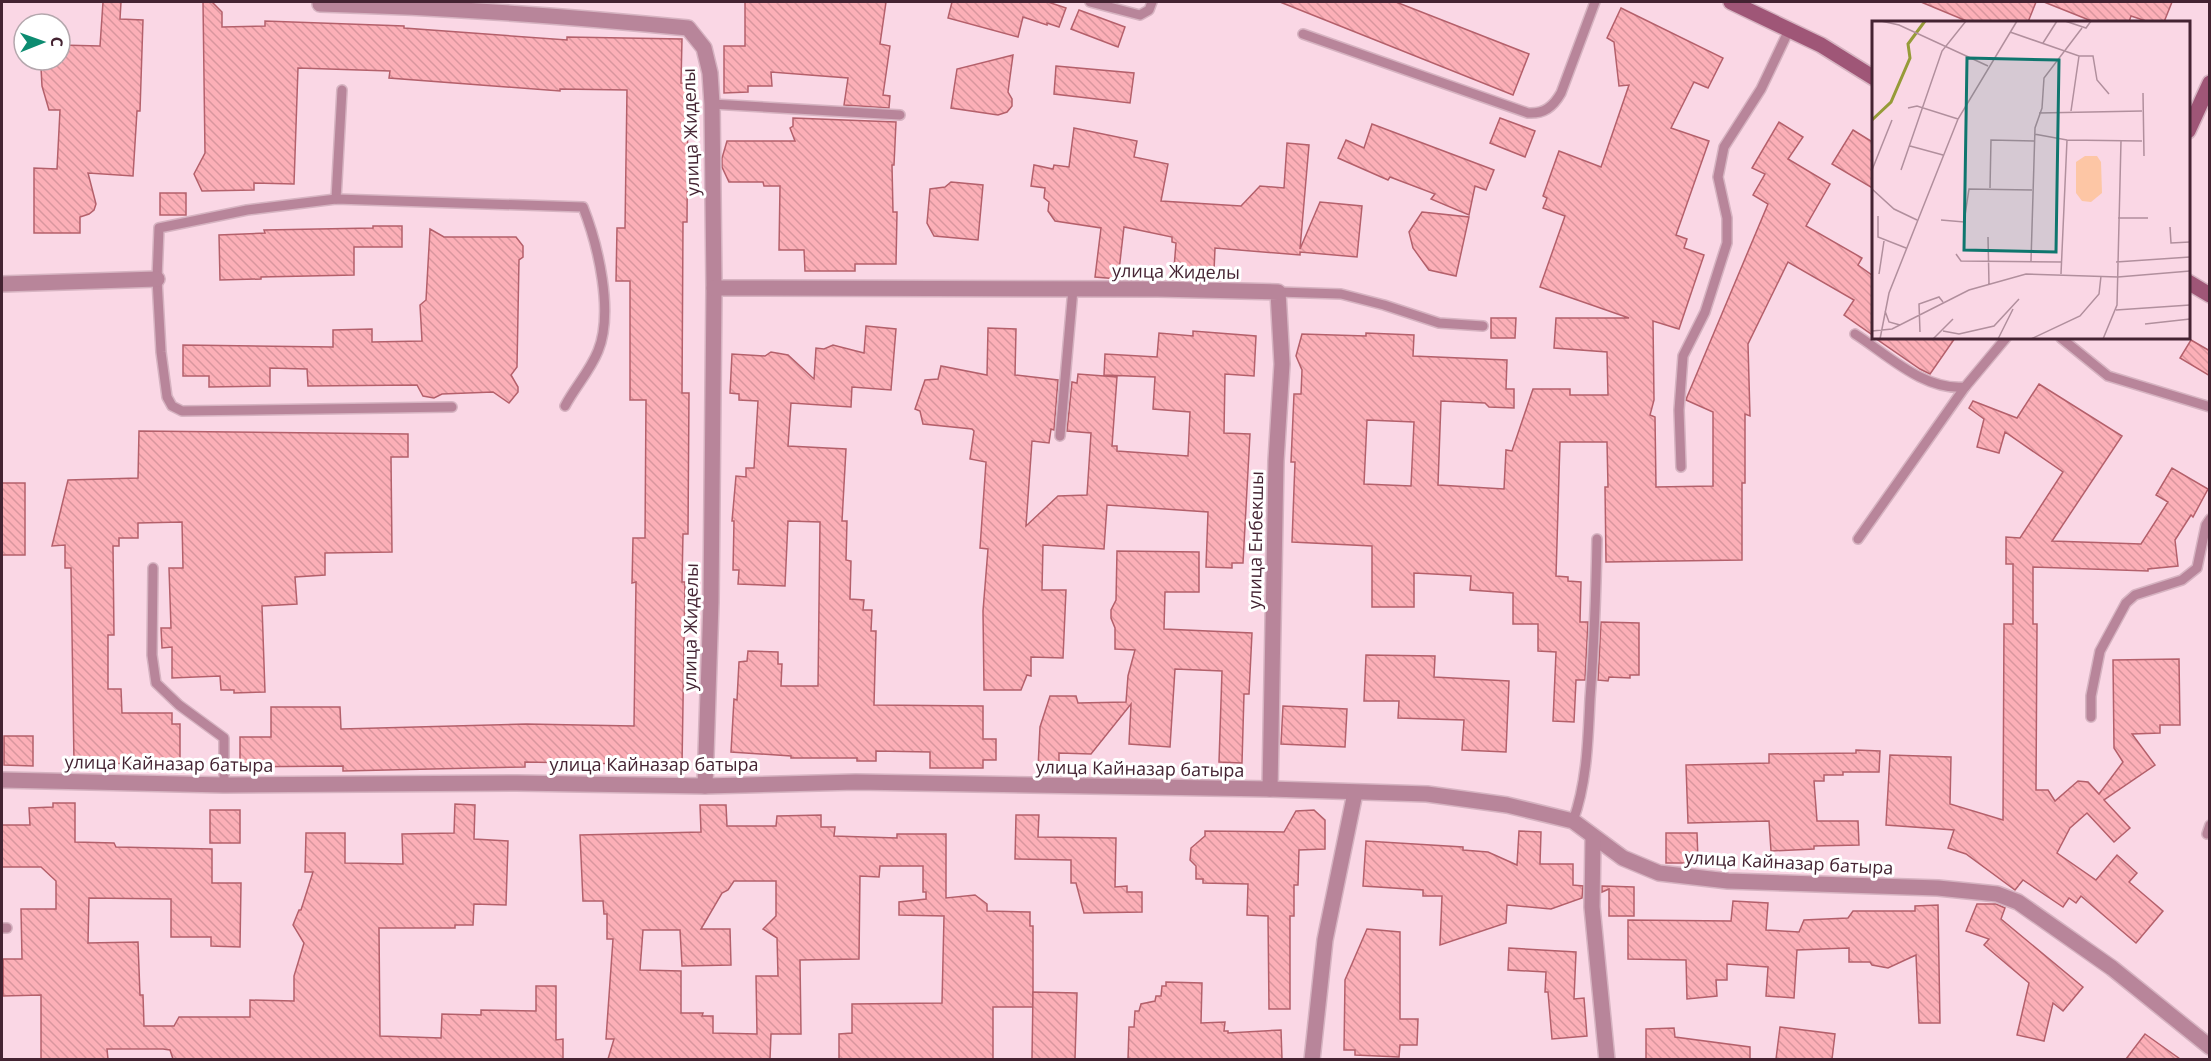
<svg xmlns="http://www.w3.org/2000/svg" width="2211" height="1061" viewBox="0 0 2211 1061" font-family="'Open Sans',sans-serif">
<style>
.building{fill:url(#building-back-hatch);stroke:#b4606b;stroke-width:1.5;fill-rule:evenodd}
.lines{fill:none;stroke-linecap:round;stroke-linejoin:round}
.service-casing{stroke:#d6b3c1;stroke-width:12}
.minor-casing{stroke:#d6b3c1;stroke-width:18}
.secondary-casing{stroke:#d6b3c1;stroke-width:18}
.service{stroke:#b8859a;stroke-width:9}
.minor{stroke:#b8859a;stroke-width:15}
.secondary{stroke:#9f5677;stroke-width:15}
.labels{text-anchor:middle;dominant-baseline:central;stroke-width:6;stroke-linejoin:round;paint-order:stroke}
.street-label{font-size:18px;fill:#442332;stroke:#fff}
.inset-river{fill:none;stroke:#969b38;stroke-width:3}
.inset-road{fill:none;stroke:#b18f9d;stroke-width:1.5}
.view{fill:#0f766e;fill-opacity:0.15;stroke:#0f766e;stroke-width:3}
.inset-edge{fill:none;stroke:#442332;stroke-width:3}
</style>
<defs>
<pattern id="building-back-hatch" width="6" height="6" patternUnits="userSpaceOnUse" patternTransform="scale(1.5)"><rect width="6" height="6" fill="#fcafb7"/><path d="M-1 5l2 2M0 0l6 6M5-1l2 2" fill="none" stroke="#d9969e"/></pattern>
</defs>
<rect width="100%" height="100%" fill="#fad7e5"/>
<!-- building -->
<g class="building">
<polygon points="103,2 121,2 120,19 143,20 140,111 137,111 133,176 88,173 96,204 94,210 89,214 80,217 80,233 34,233 34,168 57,169 60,110 49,110 42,86 41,68 36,69 33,60 60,60 60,45 100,46"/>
<polygon points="203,2 212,2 222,12 222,27 265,26 265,21 404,26 404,28 567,40 567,37 682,39 681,83 688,84 687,222 683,222 682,393 689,393 688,534 683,534 682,582 685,582 682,765 525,762 525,767 343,771 343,766 240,767 240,737 271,737 271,707 340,707 341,729 526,724 634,726 636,582 632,583 633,538 645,538 646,400 630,400 630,281 616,281 617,228 625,228 627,90 560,89 560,91 389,78 390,71 298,68 294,184 254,183 254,190 202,191 194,174 205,153"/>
<polygon points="745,2 886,2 880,44 890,46 883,95 890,96 889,108 844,105 848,78 771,72 772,86 748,86 748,92 724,93 724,46 745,46"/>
<polygon points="952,2 1048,2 1066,8 1059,27 1047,23 1047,25 1023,17 1018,37 948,18"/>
<polygon points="1280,2 1396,2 1529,54 1513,95"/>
<polygon points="1921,2 2036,2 2028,22 1969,22"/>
<polygon points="2044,2 2172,2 2164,22 2149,22 2131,16 2129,22 2094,22"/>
<path d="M1621,8L1723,58L1708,88L1694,82L1671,128L1709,141L1676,235L1687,239L1684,248L1704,255L1679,329L1653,321L1654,400L1650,415L1655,417L1656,487L1713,486V412L1686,400L1687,397L1768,204L1753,195L1765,174L1752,168L1779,122L1803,137L1788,159L1830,184L1806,226L1862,258L1858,265L1872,275L1874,273V336L1844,315L1854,300L1788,262L1748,344L1750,416L1745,414V483H1742V560L1606,562L1605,487H1608L1607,442H1560L1556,576L1568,577V581L1581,582L1580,622H1588L1585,680H1576L1574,722L1553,721L1556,652L1538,651V624H1513V593L1470,590L1471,576L1414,573V607H1372V546L1292,542L1295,462H1291L1294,394H1301L1302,370L1296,356L1302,334L1366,336V333L1414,335L1413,356L1507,360L1506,389H1514V408L1489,407L1485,403L1441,401L1438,485L1504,489L1506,450L1512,451L1533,389H1570V395H1608L1607,352L1554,348L1556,318H1629L1540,287L1565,216L1543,208L1547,198L1543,196L1559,151L1601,167L1629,85L1619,86L1614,42L1607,38ZM1367,420L1414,422L1411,486L1364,484Z"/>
<polygon points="1079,10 1125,27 1118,47 1071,29"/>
<polygon points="1013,55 1008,92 1012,99 1012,106 1007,112 998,115 951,108 957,69"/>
<polygon points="1056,66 1134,73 1130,103 1054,94"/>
<polygon points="793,118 896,122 894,165 892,165 893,212 897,212 896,264 855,264 855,271 805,271 804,250 779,250 780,186 764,186 763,182 729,182 722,167 722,158 727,141 795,141 790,128 793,126"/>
<polygon points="1500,118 1535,131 1525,157 1490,143"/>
<polygon points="1372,124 1494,170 1486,190 1475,186 1469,215 1431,199 1435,194 1390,177 1388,180 1338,158 1346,140 1364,148"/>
<polygon points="1074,128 1137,141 1134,157 1168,164 1161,201 1241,206 1260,186 1284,188 1287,143 1309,145 1300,249 1320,202 1362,206 1357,257 1300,252 1300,255 1215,248 1214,271 1174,268 1176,243 1172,242 1172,237 1124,227 1118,279 1095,277 1101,228 1055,221 1048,211 1049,202 1044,198 1045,188 1031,186 1034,165 1053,169 1054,165 1069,167"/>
<polygon points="1853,130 1874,143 1874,189 1832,164"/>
<polygon points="951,182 983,185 978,240 934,236 927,223 930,189 945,187"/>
<rect x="160" y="193" width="26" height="22"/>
<polygon points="1422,212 1469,217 1456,276 1429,270 1413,248 1409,232"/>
<polygon points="373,226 402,226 402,247 354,247 354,275 261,277 261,279 220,280 219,235 265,233 264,230 373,228"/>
<polygon points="430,229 444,237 516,237 523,246 523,257 519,260 517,367 511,375 518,387 518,392 509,403 493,392 442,394 434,398 423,396 417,385 308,386 307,369 270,368 270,386 209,387 209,376 183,376 183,345 333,347 333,330 372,329 372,342 422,341 420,305 426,300"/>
<polygon points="1491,318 1516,318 1515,338 1491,338"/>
<polygon points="866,326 896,329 891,390 852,387 851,407 791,403 788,446 846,449 842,521 847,521 846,560 851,561 850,599 864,600 863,610 872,610 871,631 876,631 874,705 983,706 983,739 996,739 996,760 983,760 983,768 930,768 930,752 876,751 876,761 857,761 857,758 791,758 791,756 731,752 734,699 737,700 739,662 747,661 748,651 778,652 778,664 782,664 781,686 818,686 820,522 788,521 785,586 738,584 739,570 733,570 734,521 732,521 736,476 746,477 746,468 754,468 758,401 739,400 739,394 730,393 732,354 765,356 771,352 788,355 814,379 816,348 824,349 833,345 864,353"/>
<polygon points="988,328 1016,329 1015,375 1058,380 1054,430 1051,429 1049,443 1032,441 1026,526 1058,496 1087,495 1091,433 1067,431 1072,382 1077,383 1078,374 1117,377 1112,446 1117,446 1117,451 1188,456 1190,412 1153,409 1155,377 1104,375 1105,354 1157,357 1159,333 1193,336 1193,331 1256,336 1254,376 1225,374 1224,433 1250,434 1243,563 1232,563 1232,568 1206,567 1208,512 1107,505 1104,549 1043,545 1042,590 1066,590 1063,658 1031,657 1031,676 1027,675 1021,690 984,690 983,611 988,549 980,548 986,462 970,459 974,431 972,429 923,424 920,411 915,409 925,380 938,379 941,366 987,375"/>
<polygon points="1875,338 1955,338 1930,374 1920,369"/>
<polygon points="2191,340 2210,351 2210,376 2180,358"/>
<polygon points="2039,384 2122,436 2052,541 2141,544 2168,502 2156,495 2172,468 2208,489 2193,517 2191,515 2175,540 2178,566 2148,569 2148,571 2033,567 2033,624 2037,624 2036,790 2048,790 2055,801 2078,781 2088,782 2099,794 2123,762 2114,748 2113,660 2179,659 2180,725 2160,725 2160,733 2132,734 2155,765 2104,800 2130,828 2114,842 2087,813 2070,828 2057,853 2096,880 2117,855 2137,873 2129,882 2163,911 2136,943 2081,896 2076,903 2069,898 2063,907 2023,880 2015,890 1966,854 1948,848 1954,830 1886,825 1890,755 1951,757 1950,804 2003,820 2004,624 2013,624 2013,564 2006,564 2006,537 2020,538 2063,472 2005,432 1999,453 1977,447 1984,419 1969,408 1973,401 2017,418"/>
<polygon points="139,431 408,434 408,457 391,457 392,552 325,553 325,575 295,577 297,604 262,606 265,692 234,693 234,690 221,690 220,676 172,678 172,647 162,648 161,628 171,628 169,568 183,568 182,522 138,523 138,538 119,538 119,546 113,546 114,635 108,635 108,689 121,689 122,713 172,713 172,724 180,724 180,764 74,763 71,568 65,568 65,545 52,546 68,480 138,478"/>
<rect x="2" y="483" width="23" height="72"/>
<polygon points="1117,551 1199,552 1199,592 1165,592 1164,629 1252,633 1249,694 1244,694 1242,763 1219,762 1222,671 1175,669 1170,747 1129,744 1131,704 1091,754 1059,753 1059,769 1038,768 1040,727 1050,696 1076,696 1078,703 1126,702 1128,676 1135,650 1115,649 1115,628 1111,618 1111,610 1116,600"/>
<polygon points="1601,622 1639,623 1639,675 1630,675 1630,678 1609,677 1608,681 1598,680"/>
<polygon points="1366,655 1435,656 1434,677 1509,681 1506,752 1462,750 1464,720 1398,718 1399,701 1364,701"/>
<polygon points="1283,706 1347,709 1345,747 1281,744"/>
<polygon points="4,736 33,736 33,766 4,765"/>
<polygon points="1856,750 1880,751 1879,772 1843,772 1843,775 1824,775 1824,781 1814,781 1817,821 1858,821 1859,845 1814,846 1814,849 1771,851 1769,821 1688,823 1686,765 1769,763 1769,754 1856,753"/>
<polygon points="53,803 75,803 75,842 114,843 116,847 212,849 212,883 241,883 240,947 211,946 211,937 171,937 171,899 89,898 88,943 138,942 140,995 143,995 144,1026 174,1026 179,1017 250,1017 250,1000 294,1001 294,976 304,943 293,925 299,910 301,910 313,872 305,872 306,833 345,833 345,863 403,864 402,834 454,833 455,804 475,805 474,839 508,841 506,905 474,904 473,925 455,925 455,928 379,928 380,1036 441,1038 442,1014 481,1015 481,1010 536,1011 536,986 556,986 556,1040 563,1039 563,1059 173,1059 170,1050 163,1049 107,1049 108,1059 41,1059 41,995 3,996 3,959 22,959 21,909 56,909 56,881 41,867 2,867 2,825 30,825 29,808 53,807"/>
<path d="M700,805H726L727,826H776L777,816L821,815V827H835L834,836L897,838V834H946V898L975,895L987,904V911L1030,912V926H1033V1007H993V1059H839V1034L852,1033V1004L942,1003L944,916L899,915V902L926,899V892H923V866H880L879,877L860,876L859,959L800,960L801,1034H771L770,1059H608L614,1039H606L613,939H607V914H604L603,901H583L580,835L701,832ZM734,881H776V916L763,929L777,938L778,976H756L757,1034L713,1033V1016H702L703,1013H681V971L640,970L643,930H680L682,966L731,965L730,929H701L722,893L728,890Z"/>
<rect x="210" y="810" width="30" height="33"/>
<polygon points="1314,810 1325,820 1325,849 1299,850 1298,885 1294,885 1294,916 1290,916 1290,1009 1269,1009 1268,916 1247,915 1248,884 1203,883 1203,879 1196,879 1196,866 1190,860 1191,848 1205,836 1205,831 1284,832 1296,811"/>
<polygon points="1016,815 1039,815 1038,837 1116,838 1115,887 1127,886 1127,892 1142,892 1142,912 1084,913 1076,883 1071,883 1071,860 1015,859"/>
<polygon points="1519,831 1541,832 1540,864 1573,864 1573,885 1583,886 1582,898 1551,909 1507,905 1506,923 1440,945 1442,896 1423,896 1423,890 1363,886 1366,841 1463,847 1463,850 1488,852 1517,865"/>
<polygon points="1666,833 1697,833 1698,860 1685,860 1685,863 1666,863"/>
<polygon points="1602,886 1634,887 1634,916 1609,916 1609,889 1602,892"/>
<polygon points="1733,901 1768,903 1766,930 1799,932 1804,920 1848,918 1853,911 1915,911 1915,906 1938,905 1940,1023 1919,1023 1916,955 1888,968 1872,965 1870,962 1849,962 1849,948 1797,950 1794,998 1766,996 1768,967 1727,964 1727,980 1716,980 1717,996 1687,999 1686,960 1628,959 1628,920 1731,921"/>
<polygon points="1977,904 1996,904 2005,908 2001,919 2083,987 2063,1011 2053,1003 2044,1041 2017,1035 2029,983 1984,945 1989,939 1966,931"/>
<polygon points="1367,929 1400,932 1400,1019 1418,1019 1417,1045 1400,1045 1399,1057 1355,1055 1355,1050 1344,1050 1345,980"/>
<polygon points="1509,948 1576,952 1574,999 1584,998 1587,1036 1552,1039 1548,992 1545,992 1546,972 1508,970"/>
<polygon points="1166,982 1202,983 1201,1023 1225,1022 1224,1031 1228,1031 1228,1033 1281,1030 1282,1059 1128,1059 1129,1027 1134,1027 1135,1011 1139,1011 1141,1004 1155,1001 1156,996 1161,996 1162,986 1166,986"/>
<polygon points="1033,992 1077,993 1075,1059 1032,1059"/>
<polygon points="1780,1027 1835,1034 1832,1059 1776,1059"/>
<polygon points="1674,1028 1675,1037 1750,1047 1750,1059 1646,1059 1646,1029"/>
<polygon points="2145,1034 2180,1059 2126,1059"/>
</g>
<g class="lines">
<defs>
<g id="service">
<polyline points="1090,2 1140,15 1149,10 1152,2"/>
<path d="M1303,34L1528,113C1544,114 1553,107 1561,93L1595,2"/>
<polyline points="712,104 900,115"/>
<polyline points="336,199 342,90"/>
<polyline points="1278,292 1341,294 1384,305 1439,323 1483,326"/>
<path d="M1855,334C1888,355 1924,391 1965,387L2006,338"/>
<polyline points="2061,338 2108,376 2210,407"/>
<path d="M452,407L182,411L172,406L167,397L161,352L157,279L159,228L247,210L336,199L583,207C598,245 614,312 598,351C590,371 575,387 565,406"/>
<polyline points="1060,436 1073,289"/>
<polyline points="1681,467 1679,410 1683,356 1705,312 1727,243 1727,218 1718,177 1724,147 1761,89 1789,30"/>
<polyline points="1858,539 1965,387"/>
<polyline points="153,568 152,655 156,683 179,705 224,738 224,785"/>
<polyline points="2091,717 2091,696 2100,651 2126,603 2135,595 2182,580 2197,568 2206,525 2210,519"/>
<path d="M1573,821C1587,783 1588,740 1590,699C1594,646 1596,593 1597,539"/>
<polyline points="2207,834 2210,825"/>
<polyline points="2,928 7,928"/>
</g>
<g id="minor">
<path d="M320,2V4C443,7 565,16 688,28L704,48L710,73L712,104L714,288L711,602L705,786"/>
<polyline points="2,284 157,279"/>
<polyline points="714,288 1158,289 1278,292 1282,364 1276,461 1270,789"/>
<polyline points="2,780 224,785 517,783 705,786 856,782 1270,789 1427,794 1507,805 1573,821 1623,858 1659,873 1728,881 1938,888 1997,894 2018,902 2112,968 2210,1047"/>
<polyline points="1593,837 1592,907 1607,1060"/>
<polyline points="1312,1060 1325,940 1355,793"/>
</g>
<g id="secondary">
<polyline points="1731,2 1821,45 1874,78"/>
<polyline points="2188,131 2210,83"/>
<polyline points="2188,282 2210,295"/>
</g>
</defs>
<!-- service casing -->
<use href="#service" class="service-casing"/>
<!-- minor casing -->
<use href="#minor" class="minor-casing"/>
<!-- secondary casing -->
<use href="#secondary" class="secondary-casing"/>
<!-- service -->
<use href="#service" class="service"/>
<!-- minor -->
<use href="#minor" class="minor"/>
<!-- secondary -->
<use href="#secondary" class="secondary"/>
</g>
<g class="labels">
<!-- street labels -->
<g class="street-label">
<text transform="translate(690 132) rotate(-92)">улица Жиделы</text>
<text transform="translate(1176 271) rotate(1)">улица Жиделы</text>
<text transform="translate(1255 540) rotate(-89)">улица Енбекшы</text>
<text transform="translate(690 627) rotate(-89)">улица Жиделы</text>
<text transform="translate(169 763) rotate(1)">улица Кайназар батыра</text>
<text x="654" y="764">улица Кайназар батыра</text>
<text transform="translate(1140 768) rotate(1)">улица Кайназар батыра</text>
<text transform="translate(1789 862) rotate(3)">улица Кайназар батыра</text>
</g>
</g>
<!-- overview -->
<g transform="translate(1872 21)">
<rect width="318" height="318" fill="#fad7e5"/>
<path d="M213,135H225L229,141L230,172L219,181L210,180L204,172V141Z" fill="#fdc6a5"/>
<path class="inset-river" d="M0,99L19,81L38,37L36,23L53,0"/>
<path class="inset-road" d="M9,0L27,4L116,45M193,0L214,7L219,0M138,11L207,35H221L225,59L237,73M171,22L185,0M271,72L272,135M36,87L45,85L86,98M199,90L207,35M167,92L270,90M162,113L195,119L270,120M38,125L71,134M0,149L20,99M29,149L70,30L94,0M118,167L119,119L162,120M0,168L22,188L45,199M6,195V216L34,227M246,197H276M69,199L92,201L97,168L160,169M298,206L299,222L318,221M116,216L117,263M84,233L89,240L190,241M159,240L163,107L170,87L172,57L210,7M244,241L318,236M7,253L12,220M189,253L195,119M244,289L318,284M13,290L17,301L28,304M273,303L318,298M0,310L20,308L97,269L154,253L246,256L318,250M71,310L87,313L122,305L147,278M48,311L47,283L67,276L71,281M8,318L17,272L86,98L145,0M61,318L81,298M126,318L141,288M159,318L208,295L227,273L229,255M231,318L245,284L249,120"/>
<path class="view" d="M95,37L187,39L184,231L92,229Z"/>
<rect width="318" height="318" class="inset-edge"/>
</g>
<!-- border -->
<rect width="2211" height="1061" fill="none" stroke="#442332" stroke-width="6"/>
<!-- north arrow -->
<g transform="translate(42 42) rotate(89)"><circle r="28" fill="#ffffff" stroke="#b4a7ad" stroke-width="1.5"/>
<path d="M0-4.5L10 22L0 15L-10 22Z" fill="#0d8c71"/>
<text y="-9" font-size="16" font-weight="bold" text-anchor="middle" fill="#442332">С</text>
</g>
</svg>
